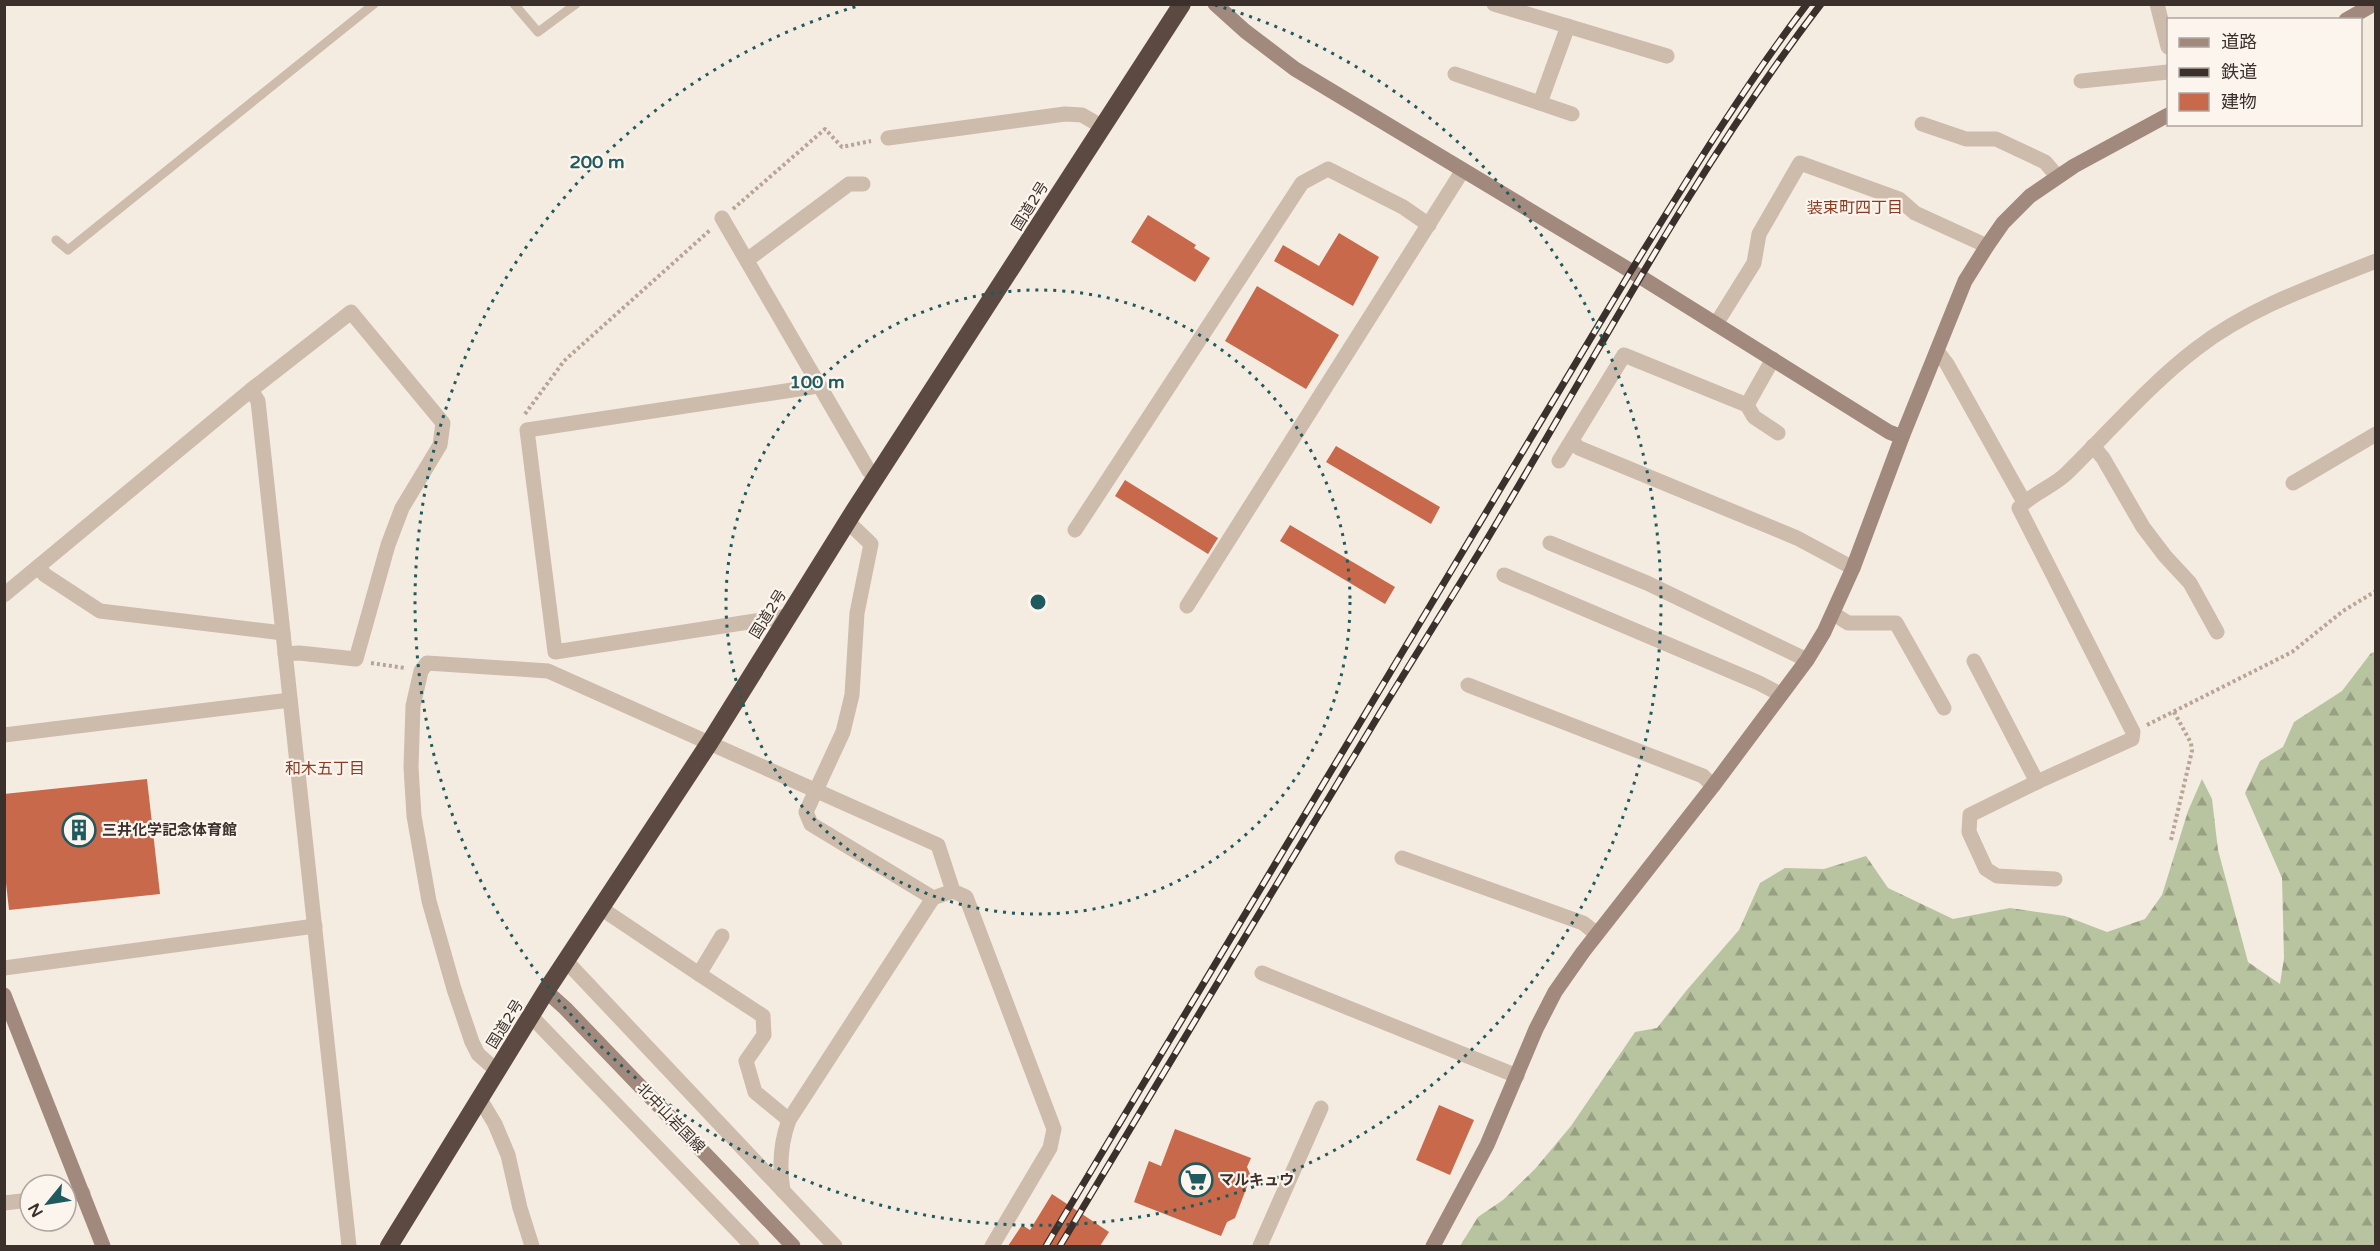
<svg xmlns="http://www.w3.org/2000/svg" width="2380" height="1251" viewBox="0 0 2380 1251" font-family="'Varela Round','Noto Sans JP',sans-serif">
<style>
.forest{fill:url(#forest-firs)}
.building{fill:#c8694b}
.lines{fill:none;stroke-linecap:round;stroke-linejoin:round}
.path{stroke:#b9a596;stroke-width:4;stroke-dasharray:3 3;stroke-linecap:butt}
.lane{stroke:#cdbbac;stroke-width:9}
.street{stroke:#cdbbac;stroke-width:15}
.secondary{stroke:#a18a7d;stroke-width:15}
.highway{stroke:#5c4a42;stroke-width:18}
.rail-casing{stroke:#3b302b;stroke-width:7}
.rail{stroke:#fbf5ee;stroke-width:4.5;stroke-dasharray:14;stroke-linecap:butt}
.secondary-bridge{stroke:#a18a7d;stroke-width:15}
.ring{fill:none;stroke:#1f5a5e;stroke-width:3;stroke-dasharray:3 6}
.labels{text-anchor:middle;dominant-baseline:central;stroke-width:4.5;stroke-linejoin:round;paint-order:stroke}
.street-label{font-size:15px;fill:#3b302b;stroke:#fbf5ee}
.poi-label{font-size:15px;font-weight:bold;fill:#3b302b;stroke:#fbf5ee;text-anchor:start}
.neighbourhood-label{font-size:16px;fill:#8c3b22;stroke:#fbf5ee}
.centre{fill:#1f5a5e;stroke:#fbf5ee;stroke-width:3}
.ring-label{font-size:18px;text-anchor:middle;font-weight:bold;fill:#1f5a5e;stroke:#fbf5ee;stroke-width:4.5;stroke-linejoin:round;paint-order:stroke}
</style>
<defs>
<pattern id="forest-firs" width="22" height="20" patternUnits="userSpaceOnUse" patternTransform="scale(1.5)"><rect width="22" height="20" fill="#b8c4a0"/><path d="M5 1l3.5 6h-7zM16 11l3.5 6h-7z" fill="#97a083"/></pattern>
</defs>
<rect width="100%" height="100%" fill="#f4ebe1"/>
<!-- forest -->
<polygon class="forest" points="2375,652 2375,1246 1460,1246 1478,1217 1503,1200 1535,1169 1571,1126 1635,1032 1657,1028 1686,991 1739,930 1760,883 1785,868 1824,869 1866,856 1888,888 1953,919 2010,908 2065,916 2107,932 2145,919 2162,895 2188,811 2202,779 2212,799 2218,850 2248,962 2280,984 2284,958 2282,878 2245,793 2260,761 2283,747 2294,722 2342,691 2371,653"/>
<!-- building -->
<g class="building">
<polygon points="1148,215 1196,245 1194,248 1210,258 1195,282 1131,242"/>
<polygon points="1339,233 1379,257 1353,306 1274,261 1283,245 1319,266"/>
<polygon points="1257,286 1339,335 1306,389 1225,341"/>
<polygon points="1336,446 1440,507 1431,524 1326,462"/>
<polygon points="1125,480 1218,538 1208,554 1115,496"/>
<polygon points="1290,525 1395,587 1385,604 1280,541"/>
<polygon points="147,779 160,894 9,910 4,865 4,794"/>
<polygon points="1439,1105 1474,1120 1450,1175 1416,1160"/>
<polygon points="1175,1129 1251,1158 1247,1167 1251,1176 1235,1218 1227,1222 1221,1236 1134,1202 1149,1161 1161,1166"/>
<polygon points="1052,1194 1109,1232 1100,1246 1008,1246 1022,1225 1030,1230"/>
</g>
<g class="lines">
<!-- path -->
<g class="path">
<polyline points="733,209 825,129 842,147 871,141"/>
<polyline points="525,414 564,361 710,230"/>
<polyline points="371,663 405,668"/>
<polyline points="2147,725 2292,652 2343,611 2376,591"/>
<polyline points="2171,840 2192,751 2191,743 2174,712"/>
</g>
<!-- lane -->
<g class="lane">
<polyline points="514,4 538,32 576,4"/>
<polyline points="56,240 68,250 374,4"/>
</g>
<!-- street -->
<g class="street">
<polyline points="1494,4 1667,56"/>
<polyline points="2157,4 2168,47"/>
<polyline points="1455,74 1572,114"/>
<polyline points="2081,81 2168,72"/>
<polyline points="1540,103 1568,26"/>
<polyline points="1922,124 1966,139 1996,139 2045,162 2057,176"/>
<polyline points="888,138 1065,114 1082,115 1101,126"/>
<polyline points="722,218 869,471 877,477"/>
<polyline points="747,260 849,184 863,184"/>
<polyline points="1716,324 1754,263 1759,234 1800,163 1899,199 1915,213 1987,246"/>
<polyline points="1937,351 1947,364 2024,502"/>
<polyline points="251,390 258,401 349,1246"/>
<polyline points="1747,405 1773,359"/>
<polyline points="1572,442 1579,448 1797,538 1853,568"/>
<polyline points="2093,446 2103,458 2143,527 2165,556 2190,583 2217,632"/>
<polyline points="1559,461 1624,355 1747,405 1754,417 1778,433"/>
<polyline points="2293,483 2376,434"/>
<polyline points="847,521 871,544 857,613 852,695 843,732 806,812 811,824 933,898 953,891"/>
<polyline points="1075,530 1302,183 1328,169 1403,207 1429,225"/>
<polyline points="1550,543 1647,583 1807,660"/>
<polyline points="38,567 45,575 100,611 283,633"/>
<polyline points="1504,575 1759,683 1780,694"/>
<polyline points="4,595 251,390 351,312 443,423 440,445 402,508 388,545 356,659 299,653 285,654"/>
<polyline points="1187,606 1463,170"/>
<polyline points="1834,614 1848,623 1896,623 1944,708"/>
<polyline points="788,616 555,652 527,430 812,387 818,384"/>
<polyline points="1974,661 2037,782"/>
<polyline points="1468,685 1703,776 1713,786"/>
<polyline points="4,735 290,700"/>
<polyline points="1402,858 1583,923 1597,934"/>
<path d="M2055,879L1997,876L1986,869L1969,832L1970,815L2037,782L2132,739L2133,732L2019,508C2032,493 2053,487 2067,473C2108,433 2150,384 2196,349C2249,308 2313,286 2376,261"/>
<polyline points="602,909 699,974 722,936"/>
<polyline points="567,962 835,1246"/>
<polyline points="4,968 315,926"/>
<polyline points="1262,973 1517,1076"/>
<polyline points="699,974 763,1016 764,1035 746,1061 755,1092 789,1120"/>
<polyline points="531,1016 752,1246"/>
<polyline points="497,1071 478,1054 472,1042 454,989 429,901 414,816 411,767 413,706 421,671 427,663 548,671 938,845 953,891 966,897 1054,1129 1050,1148 992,1246"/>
<polyline points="480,1099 495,1124 508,1155 520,1208 532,1246"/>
<path d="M783,1191C779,1166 780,1144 789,1120L933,898"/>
<polyline points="66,1195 83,1193"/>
<polyline points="4,1203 30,1200"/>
<polyline points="1260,1246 1321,1108"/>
</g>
<!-- secondary -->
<g class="secondary">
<polyline points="1215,4 1245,31 1295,69 1631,271 1889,432 1902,437"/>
<polyline points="2346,20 2374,4"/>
<polyline points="546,991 565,1008 735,1185"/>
<polyline points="4,995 103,1246"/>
<polyline points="1433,1246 1487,1145 1536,1029 1555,992 1583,952 1713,786 1807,660 1824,632 1853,568 1902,437 1965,281 1987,246 2003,223 2030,196 2074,166 2168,115"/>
</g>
<!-- highway -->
<polyline class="highway" points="389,1246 546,991 710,742 854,511 1182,4"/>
<defs>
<g id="rail">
<path d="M1046,1246L1631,271C1687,180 1742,89 1807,4"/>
<path d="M1060,1246C1166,1069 1273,890 1380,713C1413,659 1447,605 1480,551C1591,367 1690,175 1821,4"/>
</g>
</defs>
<!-- rail casing -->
<use href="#rail" class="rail-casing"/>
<!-- rail -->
<use href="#rail" class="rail"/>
<!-- secondary-bridge -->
<polyline class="secondary-bridge" points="735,1185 793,1246"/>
</g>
<!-- distance rings -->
<g class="ring">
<circle cx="1038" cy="602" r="312"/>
<path d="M1215 5A623 623 0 1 1 861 5"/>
</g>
<!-- icons -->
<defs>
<symbol id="building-ring" viewBox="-11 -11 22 22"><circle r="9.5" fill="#fbf5ee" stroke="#1f5a5e" stroke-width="1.5"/><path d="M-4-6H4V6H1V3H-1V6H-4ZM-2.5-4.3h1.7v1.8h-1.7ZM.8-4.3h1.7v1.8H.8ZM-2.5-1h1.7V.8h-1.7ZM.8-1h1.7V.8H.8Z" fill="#1f5a5e"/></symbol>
<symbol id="supermarket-ring" viewBox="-11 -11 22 22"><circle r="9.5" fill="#fbf5ee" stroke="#1f5a5e" stroke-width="1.5"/><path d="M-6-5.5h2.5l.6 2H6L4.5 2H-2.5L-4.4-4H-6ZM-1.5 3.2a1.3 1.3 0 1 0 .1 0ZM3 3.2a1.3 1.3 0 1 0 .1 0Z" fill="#1f5a5e"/></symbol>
</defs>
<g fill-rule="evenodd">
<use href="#building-ring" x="60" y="811" width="38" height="38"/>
<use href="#supermarket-ring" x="1177" y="1161" width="38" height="38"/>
</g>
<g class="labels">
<!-- street labels -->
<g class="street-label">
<text transform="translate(1030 206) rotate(-58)">国道2号</text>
<text transform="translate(768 614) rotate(-58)">国道2号</text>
<text transform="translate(505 1024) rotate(-58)">国道2号</text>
<text transform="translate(671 1118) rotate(46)">北中山岩国線</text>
</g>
<!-- poi labels -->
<g class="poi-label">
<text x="102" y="830">三井化学記念体育館</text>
<text x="1219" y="1180">マルキュウ</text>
</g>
<!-- neighbourhood labels -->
<g class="neighbourhood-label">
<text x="1855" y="208">装束町四丁目</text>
<text x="325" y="769">和木五丁目</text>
</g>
</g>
<circle cx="1038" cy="602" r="9" class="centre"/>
<g class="ring-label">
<text x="597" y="168">200 m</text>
<text x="817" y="388">100 m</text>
</g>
<!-- border -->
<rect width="2380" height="1251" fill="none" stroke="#3b302b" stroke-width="12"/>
<!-- legend -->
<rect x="2167" y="18" width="195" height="108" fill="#fbf5ee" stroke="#aea6a0" stroke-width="1.5"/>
<rect x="2179" y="38" width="30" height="9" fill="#a18a7d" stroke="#aea6a0" stroke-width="1.5"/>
<text x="2221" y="48" font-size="18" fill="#3b302b">道路</text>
<rect x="2179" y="68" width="30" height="9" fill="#3b302b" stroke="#aea6a0" stroke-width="1.5"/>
<text x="2221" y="78" font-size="18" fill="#3b302b">鉄道</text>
<rect x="2179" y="93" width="30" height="18" fill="#c8694b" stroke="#aea6a0" stroke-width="1.5"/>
<text x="2221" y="108" font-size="18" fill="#3b302b">建物</text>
<!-- north arrow -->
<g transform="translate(48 1203) rotate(240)"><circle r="28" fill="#fbf5ee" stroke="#aea6a0" stroke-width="1.5"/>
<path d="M0-4.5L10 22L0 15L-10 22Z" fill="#1f5a5e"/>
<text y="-9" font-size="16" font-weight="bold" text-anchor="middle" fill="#3b302b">N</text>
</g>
</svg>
